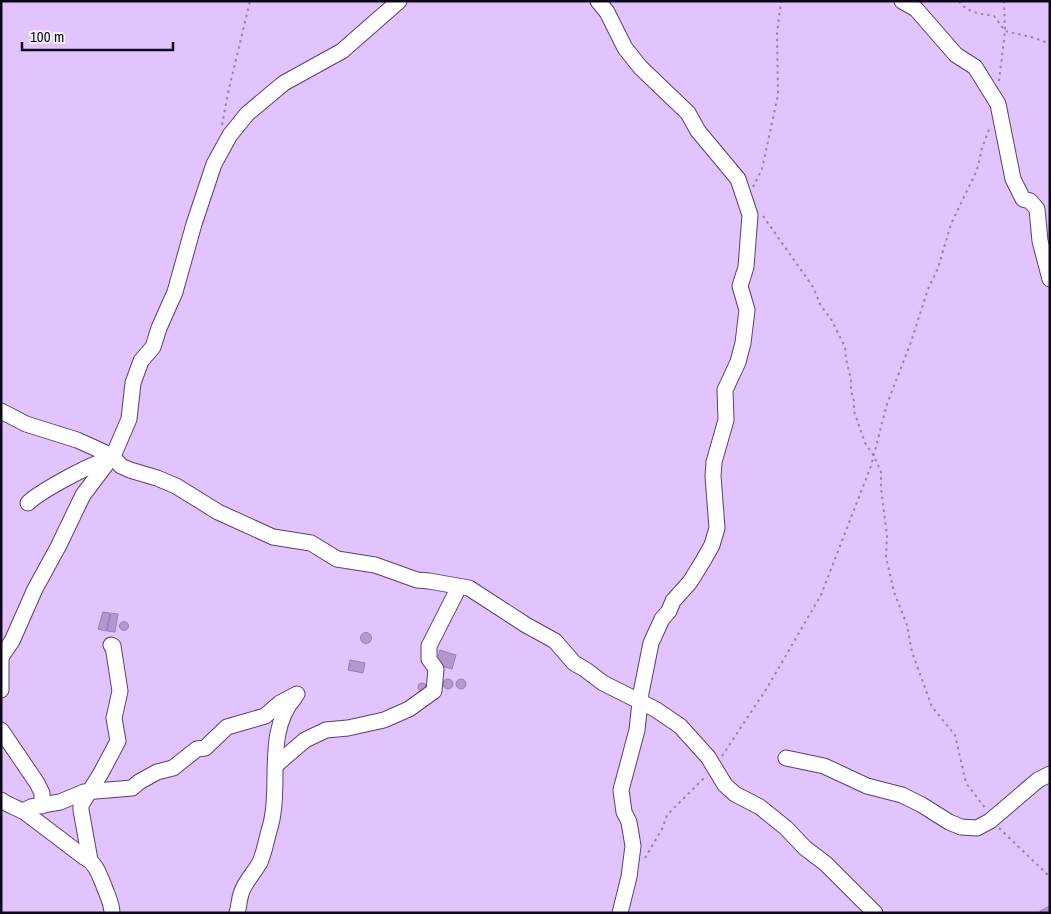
<svg xmlns="http://www.w3.org/2000/svg" width="1051" height="914" viewBox="0 0 1051 914" font-family="'Archivo Narrow',sans-serif">
<style>
.building{fill:#b397ce;stroke:#997eb3}
.lines{fill:none;stroke-linecap:round;stroke-linejoin:round}
.minor-casing{stroke:#594070;stroke-width:17}
.path{stroke:#9882ad;stroke-width:2;stroke-dasharray:2.5 4;stroke-linecap:butt}
.minor{stroke:#fff;stroke-width:15}
</style>
<rect width="100%" height="100%" fill="#e1c4fd"/>
<!-- building -->
<g class="building">
<polygon points="103,612 110,613 106,631 98,629"/>
<polygon points="111,613 118,614 115,632 107,631"/>
<circle cx="124" cy="626" r="4.5"/>
<circle cx="366" cy="638" r="5.5"/>
<polygon points="440,650 456,655 452,669 436,664"/>
<polygon points="350,660 365,663 363,673 348,670"/>
<circle cx="448" cy="684" r="5"/>
<circle cx="461" cy="684" r="5"/>
<circle cx="422" cy="687" r="4"/>
<polygon points="1050,906 1050,913 1040,913 1040,911"/>
</g>
<g class="lines">
<defs>
<g id="minor">
<polyline points="598,1 607,12 625,48 640,67 688,113 698,131 738,179 750,215 746,267 740,286 747,310 743,343 738,362 725,390 726,420 714,462 713,476 717,528 712,545 703,561 690,582 673,601 669,611 662,619 651,643 641,693 637,730 621,790 624,812 629,822 633,846 629,877 620,913"/>
<polyline points="902,1 916,9 956,55 975,67 998,104 1013,179 1023,199 1030,201 1037,209 1040,241 1050,279"/>
<polyline points="1,411 26,424 77,440 95,448 112,456 121,466 130,470 157,478 176,486 218,512 273,537 311,543 337,559 375,565 417,580 429,581 469,588 526,625 555,641 574,663 586,670 603,683 655,709 680,726 708,757 725,785 735,794 760,807 786,828 805,848 826,864 875,913"/>
<path d="M28,503C39,492 95,461 109,460"/>
<polyline points="1,657 12,641 35,589 58,547 83,495 114,454 129,419 133,383 141,361 153,347 159,328 175,292 194,224 214,164 230,135 247,114 284,83 342,51 399,1"/>
<polyline points="1,690 1,657"/>
<polyline points="1,730 37,783 42,793 42,806"/>
<polyline points="786,758 824,766 867,786 902,795 922,805 949,822 961,827 977,828 990,821 1038,780 1050,774"/>
<polyline points="276,765 305,740 326,730 348,728 384,720 409,709 434,691 436,669 429,659 429,646 459,587"/>
<path d="M1,800C9,806 18,808 26,813L84,857C96,863 99,874 104,886C107,895 112,903 112,913"/>
<polyline points="23,811 31,807 60,802 84,792 132,788 139,782 157,772 173,768 197,749 205,748 227,727 265,716 280,703 297,694"/>
<polyline points="90,860 81,810 81,805 101,773 118,741 114,718 120,691 113,646 111,645"/>
<path d="M237,913C239,907 239,900 241,894C244,883 253,874 259,864C264,855 266,841 269,831C283,788 263,733 295,697"/>
</g>
</defs>
<!-- minor casing -->
<use href="#minor" class="minor-casing"/>
<!-- path -->
<g class="path">
<path d="M959,1C967,13 981,14 994,16L1005,31L1035,38L1050,44"/>
<polyline points="999,81 1005,31 1004,1"/>
<polyline points="222,125 228,93 250,1"/>
<polyline points="753,187 762,169 778,95 777,34 781,1"/>
<polyline points="763,216 813,287 821,306 831,319 845,347 846,359 851,379 851,391 854,401 854,411 865,443 874,456 881,472 881,488 887,536 886,557 894,592 907,625 912,652 932,707 955,735 966,783 985,808"/>
<polyline points="722,756 767,688 821,595 871,466 887,404 911,342 928,289 938,268 951,224 977,170 982,148 990,127"/>
<polyline points="999,828 1050,877"/>
<polyline points="645,858 662,829 667,815 705,777"/>
</g>
<!-- minor -->
<use href="#minor" class="minor"/>
</g>
<!-- border -->
<rect width="1051" height="914" fill="none" stroke="#100619" stroke-width="5"/>
<!-- scale -->
<path d="M22 42v8h151v-8" fill="none" stroke="#100619" stroke-width="2.5"/>
<text x="30" y="42" font-size="15" fill="#100619" stroke="#f6f0fc" stroke-width="4" paint-order="stroke">100 m</text>
</svg>
